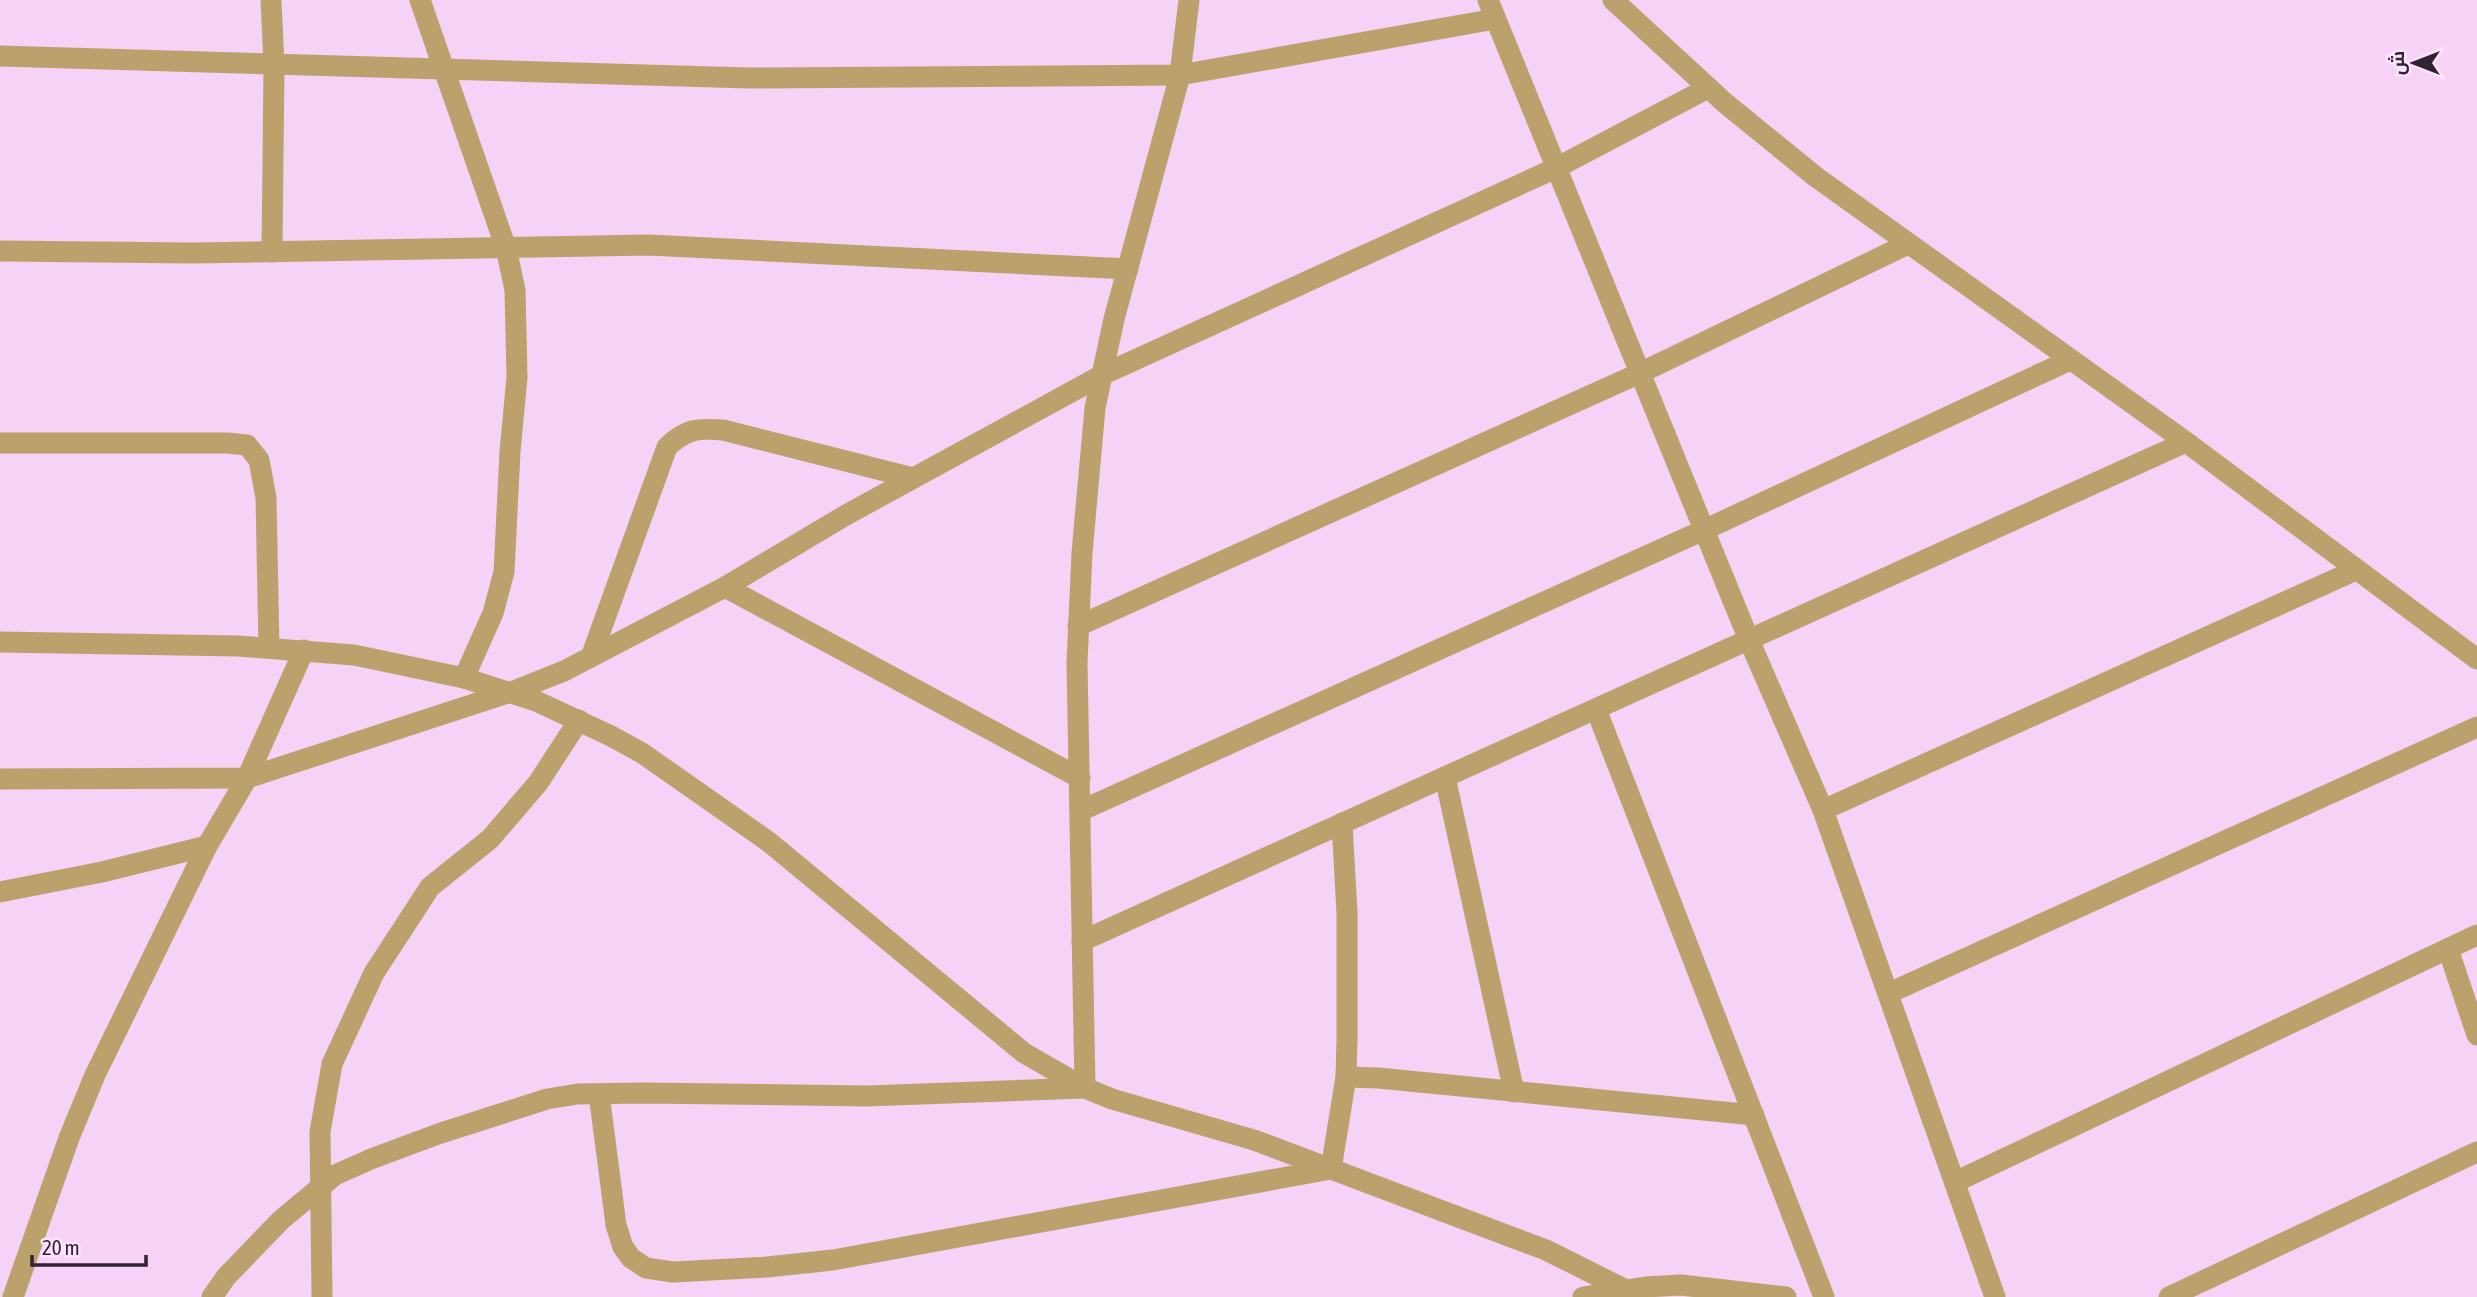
<svg xmlns="http://www.w3.org/2000/svg" width="2477" height="1297" viewBox="0 0 2477 1297" font-family="'Asap Condensed',Cairo,sans-serif">
<style>
.lines{fill:none;stroke-linecap:round;stroke-linejoin:round}
.street{stroke:#bba26d;stroke-width:21}
</style>
<rect width="100%" height="100%" fill="#f5d2f6"/>
<g class="lines">
<!-- street -->
<g class="street">
<polyline points="271,0 274,65 272,252"/>
<polyline points="420,0 506,248 515,290 517,377 510,452 504,572 493,613 464,678"/>
<polyline points="1488,0 1749,640 1823,810 1995,1297"/>
<polyline points="1613,0 1725,103 1816,177 2186,442 2477,659"/>
<polyline points="0,56 749,78 1180,75 1495,19"/>
<polyline points="0,251 193,253 649,245 1128,269"/>
<polyline points="0,443 227,443 247,445 259,460 266,498 269,648"/>
<polyline points="725,587 1080,778"/>
<polyline points="1078,626 1640,373 1908,244"/>
<polyline points="0,642 238,646 354,655 464,678 536,701 611,736 642,753 769,842 1024,1053 1085,1088 1112,1099 1254,1140 1546,1250 1626,1290"/>
<path d="M591,657L667,447C686,429 697,428 723,430L913,478"/>
<polyline points="1596,709 1824,1297"/>
<polyline points="1445,777 1514,1092"/>
<polyline points="0,779 247,778 511,692 564,671 725,587 846,515 1104,374 1556,168 1708,88"/>
<polyline points="1823,810 2356,570"/>
<polyline points="1080,811 1704,530 2070,360"/>
<polyline points="0,892 102,872 207,846"/>
<polyline points="1082,941 2186,442"/>
<polyline points="2448,949 2477,1035"/>
<polyline points="1889,993 2477,727"/>
<polyline points="1346,1077 1378,1078 1754,1115"/>
<polyline points="599,1094 616,1225 623,1247 631,1258 646,1268 673,1272 767,1267 833,1260 1331,1169 1346,1077 1347,1039 1347,913 1342,823"/>
<polyline points="1955,1182 2477,935"/>
<polyline points="13,1297 69,1138 95,1075 207,846 247,778 304,650"/>
<polyline points="212,1297 226,1277 281,1220 335,1175 371,1159 438,1134 547,1099 578,1094 643,1093 867,1096 1085,1088 1077,663 1082,553 1095,408 1114,319 1180,75 1189,0"/>
<polyline points="322,1297 320,1132 332,1064 374,973 430,887 490,839 538,783 579,720"/>
<polyline points="1583,1297 1645,1287 1681,1285 1786,1297"/>
<polyline points="2169,1297 2477,1152"/>
</g>
</g>
<!-- north arrow -->
<g transform="translate(2414 63) rotate(270)" stroke="#fee2ff" stroke-width="5" paint-order="stroke">
<path d="M0-5L12 26L0 18L-12 26Z" fill="#312431"/>
<text y="-10" font-size="19" font-weight="bold" text-anchor="middle" fill="#312431">ش</text>
</g>
<!-- scale -->
<path d="M32 1255v10h114v-10" fill="none" stroke="#312431" stroke-width="3.5"/>
<text x="42" y="1255" font-size="21" fill="#312431" stroke="#fee2ff" stroke-width="5" paint-order="stroke">20 m</text>
</svg>
